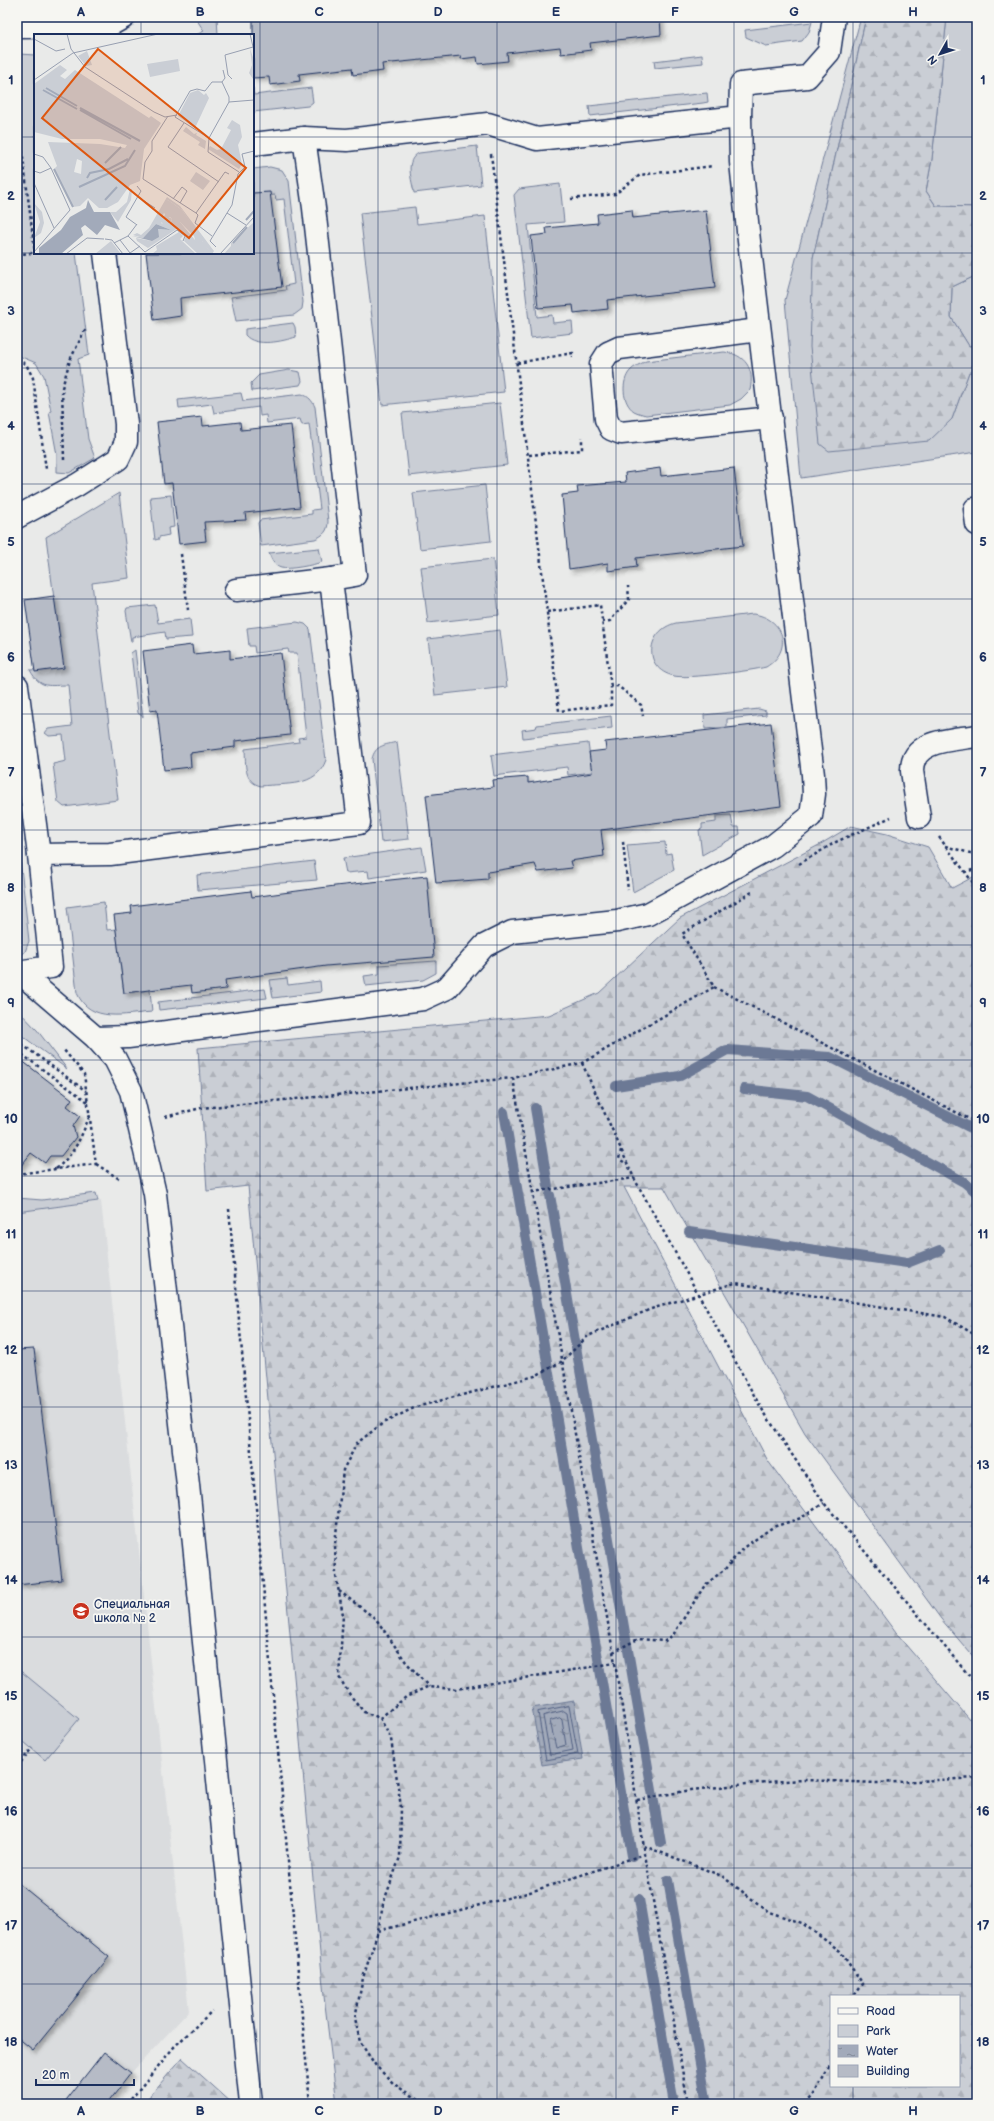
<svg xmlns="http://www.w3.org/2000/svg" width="994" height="2121" viewBox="0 0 994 2121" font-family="'Balsamiq Sans',sans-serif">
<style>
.built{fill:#dadcde}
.green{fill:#caced5;stroke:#727e9a}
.forest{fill:url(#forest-firs);stroke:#727e9a;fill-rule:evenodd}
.water{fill:url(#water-ripples);stroke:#6c7995}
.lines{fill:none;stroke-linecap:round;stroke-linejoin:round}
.shore{stroke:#516083;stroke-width:1}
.stream{stroke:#6c7995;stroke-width:10}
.building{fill:#b6bbc6;stroke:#1b2f5e;filter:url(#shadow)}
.minor-casing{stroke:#1b2f5e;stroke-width:25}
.path{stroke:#1b2f5e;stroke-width:2.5;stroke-dasharray:3 3;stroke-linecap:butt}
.minor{stroke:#f6f6f2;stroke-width:22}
.grid{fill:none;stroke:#1b2f5e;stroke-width:1;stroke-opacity:0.55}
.labels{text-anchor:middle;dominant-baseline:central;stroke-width:3.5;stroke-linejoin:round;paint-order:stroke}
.poi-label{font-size:12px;fill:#1b2f5e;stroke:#f6f6f2;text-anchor:start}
.inset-river{fill:none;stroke:#a2aaba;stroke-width:2}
.inset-road{fill:none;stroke:#979fb1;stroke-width:1}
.view{fill:#de5710;fill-opacity:0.15;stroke:#de5710;stroke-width:2}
.inset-edge{fill:none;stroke:#1b2f5e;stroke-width:2}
.neatline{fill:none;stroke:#1b2f5e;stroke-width:1.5}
.grid-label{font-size:13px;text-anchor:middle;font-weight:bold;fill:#1b2f5e}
</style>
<defs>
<pattern id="forest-firs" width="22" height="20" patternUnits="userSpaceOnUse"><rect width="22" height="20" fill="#caced5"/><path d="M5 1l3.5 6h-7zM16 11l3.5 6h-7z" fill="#adb1b9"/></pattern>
<pattern id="water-ripples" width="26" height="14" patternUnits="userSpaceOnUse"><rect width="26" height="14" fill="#a2aaba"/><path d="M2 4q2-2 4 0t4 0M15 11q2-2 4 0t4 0" fill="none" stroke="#838b9a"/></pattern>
<filter id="shadow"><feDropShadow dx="3.5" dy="3.5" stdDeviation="2" flood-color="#0004"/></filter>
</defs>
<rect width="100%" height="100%" fill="#e9eae9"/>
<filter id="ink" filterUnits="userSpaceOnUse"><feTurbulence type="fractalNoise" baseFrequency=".025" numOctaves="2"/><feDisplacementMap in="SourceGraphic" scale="8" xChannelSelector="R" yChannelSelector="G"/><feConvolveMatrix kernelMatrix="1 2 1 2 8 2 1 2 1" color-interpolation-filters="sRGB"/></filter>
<g filter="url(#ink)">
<!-- built -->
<polygon class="built" points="101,1201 189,2011 131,2073 107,2104 17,2104 17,1212"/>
<!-- green -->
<g class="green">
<polygon points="195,17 217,17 218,35 196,35 204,31"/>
<polygon points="861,17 866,17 813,258 952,419 969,372 977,372 977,452 801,478 785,300"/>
<polygon points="947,17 977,17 977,207 936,206 926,191 932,159"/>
<polygon points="812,22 809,32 802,41 766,46 746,37 745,30"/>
<polygon points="19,54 35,55 35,253 76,253 89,355 78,359 88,439 95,458 69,473 57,472 57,455 49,412 51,411 44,376 36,363 17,355 17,55"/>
<polygon points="702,55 703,63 655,68 654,61"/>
<polygon points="253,88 254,95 311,88 313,102 308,106 253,112"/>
<polygon points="707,93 708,102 703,103 590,116 589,106"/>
<path d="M477,146L481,185L414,193C412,180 404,160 419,153Z"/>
<polygon points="270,167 282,170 289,181 303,302 302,309 294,315 236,321 231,297 286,290 285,286 294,284 284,199 276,200 275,195 253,197 253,169"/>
<polygon points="560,184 564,222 528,225 537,317 552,315 553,323 572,321 573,333 531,338 514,195 519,189"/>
<polygon points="415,207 417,224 485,216 504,392 382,405 360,213"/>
<polygon points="977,275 977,344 969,346 951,317 952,287"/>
<path d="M293,323L295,327L296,337C283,341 256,348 245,335V329Z"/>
<path d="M724,352C745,354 755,369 750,390L741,399L730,405L646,415C642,414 638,413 634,411C622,403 621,381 630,371C634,366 641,364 646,361Z"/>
<polygon points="289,370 300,372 302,381 300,385 252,391 251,383 259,375"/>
<path d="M241,393L243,401L302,394C309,397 312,400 315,407L328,521C328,531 324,535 315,539L261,546L258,523L260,520L312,514V510L320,509L309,424L302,425L300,419L267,423L266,415L260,416L259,407L214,413L212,404L179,408L178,400Z"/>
<polygon points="500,403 507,465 409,476 402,413"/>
<polygon points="485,485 491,541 420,549 413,493"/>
<path d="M119,493L129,578L92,583L118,800L64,807L58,802L53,764L66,761L63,735L49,736L45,733L48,729L72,726L68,685C49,685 41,690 30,670L63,668L46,537Z"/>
<polygon points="171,495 174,527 168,528 169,535 159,537 159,539 155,540 150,497"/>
<path d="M319,548L322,562C314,565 288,570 281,568C274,566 271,559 269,553Z"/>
<polygon points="493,559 499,615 428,623 421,567"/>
<polygon points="155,605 158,623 190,619 192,637 166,639 165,632 132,637 132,642 131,642 126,611 127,608"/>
<path d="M753,614C784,618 794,650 766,667C751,671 687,679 674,676C642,669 646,630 676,623Z"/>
<path d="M297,622L305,624L310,629L326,760C316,788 286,783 261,786C243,782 246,764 245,749L299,742L298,738L306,737L297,653H289L288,649L255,653L254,646H249L247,628Z"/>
<polygon points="500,630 507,687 435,695 428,639"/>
<polygon points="135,650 143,717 138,713 131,653"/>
<polygon points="759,709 766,711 766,715 727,719 727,727 705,729 704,715"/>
<polygon points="611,716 612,728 523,738 522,730 536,728 537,725"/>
<path d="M397,742L409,839L381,842L372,759C375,745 385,745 397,742Z"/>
<polygon points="588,743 592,772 568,775 567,767 494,776 491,755"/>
<polygon points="731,815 733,827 739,827 740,834 702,855 699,830 702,829 702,824 716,822 716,816"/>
<polygon points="17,831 29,941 25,952 17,956"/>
<polygon points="665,842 666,854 671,853 674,870 633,892 627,845"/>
<polygon points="422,847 426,870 369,878 368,871 346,873 343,858"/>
<polygon points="314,861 317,880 198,890 197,875"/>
<path d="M104,902L107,930L116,929L124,993L150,990L152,1012C126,1014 90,1024 77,993L67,907Z"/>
<polygon points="436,961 436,973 423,980 366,986 364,976 379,974 379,965"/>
<polygon points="287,978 288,985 320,981 321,992 273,998 270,980"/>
<polygon points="265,989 267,998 159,1010 158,1002"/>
<polygon points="17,1009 37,1030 67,1069 17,1032"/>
<polygon points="96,1193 98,1201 17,1212 17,1198 42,1200"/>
<polygon points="17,1668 79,1719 45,1760 17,1736"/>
</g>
<!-- forest -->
<g class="forest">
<polygon points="866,17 947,17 932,159 926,191 936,206 977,207 977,275 952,287 951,317 969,346 977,344 977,372 969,372 952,419 929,441 829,451 820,444 810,347 813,258"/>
<path d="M851,826L887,834L928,847L952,888L977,875V1661L941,1619L805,1433L664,1187H624L768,1461L899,1637L977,1728V2104H337L324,1996L248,1186L207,1191L198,1048L549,1015L599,993L680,918L819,845ZM831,1996H959V2086H831Z"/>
<polygon points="182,2058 233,2104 143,2104"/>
</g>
<!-- water -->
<polygon class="water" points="574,1701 583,1759 542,1765 532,1708"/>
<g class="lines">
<!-- shore -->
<g class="shore">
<polygon points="569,1706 578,1754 546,1760 538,1712"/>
<polygon points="564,1711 567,1713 573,1750 550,1755 543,1716"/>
<polygon points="560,1718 562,1720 566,1745 556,1748 550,1721"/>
</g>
<!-- stream -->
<g class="stream">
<polyline points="616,1086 680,1076 727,1050 830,1057 977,1131"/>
<polyline points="744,1089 807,1096 964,1182 977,1193"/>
<polyline points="535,1108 548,1186"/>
<polyline points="504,1112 632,1856"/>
<polyline points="550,1195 661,1843"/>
<polyline points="689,1232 907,1263 940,1250"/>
<polyline points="668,1880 707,2104"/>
<polyline points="639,1899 674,2104"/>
</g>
</g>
<!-- building -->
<g class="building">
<polygon points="253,17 660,17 661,35 590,43 591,50 561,54 560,47 507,53 508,61 478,64 477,57 461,59 461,56 382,64 383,71 353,75 352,68 299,74 300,81 270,85 269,77 253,78"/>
<polygon points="270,192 282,287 180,298 181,316 154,320 146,253 253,253 253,193"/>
<polygon points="632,210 633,218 706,210 715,288 607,300 608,309 574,313 573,305 538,308 531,236 547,234 546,228 598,223 597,214"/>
<polygon points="202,417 203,426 240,422 241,430 291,425 300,507 245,513 246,520 204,522 206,541 179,544 172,483 164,484 157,422"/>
<polygon points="660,468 661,476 734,468 743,546 636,558 637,567 608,571 608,563 569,569 562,495 578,493 577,486 626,482 625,473"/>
<polygon points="54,596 64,668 35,672 25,600"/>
<polygon points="192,645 193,654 230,650 230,659 281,653 290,735 235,741 235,747 190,753 191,767 164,770 157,710 150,711 143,651"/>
<polygon points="771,723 781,806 601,830 604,856 570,861 572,868 538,872 535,864 488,872 488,879 436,883 426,795 493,787 492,780 528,777 528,783 592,773 589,752 606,750 605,742"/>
<polygon points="427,876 434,957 326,966 225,980 226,989 192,993 191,985 124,993 114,915 132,913 131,906 251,891 252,897 335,886"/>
<polygon points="17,1057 72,1099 67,1106 80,1116 73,1126 76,1137 61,1156 50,1156 45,1163 31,1153 17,1171"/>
<polygon points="34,1349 62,1580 17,1585 17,1350"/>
<polygon points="17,1882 109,1957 33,2050 17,2037"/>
<polygon points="104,2052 131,2073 107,2104 63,2104"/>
</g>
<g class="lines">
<defs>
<g id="minor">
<polyline points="17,27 108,26 124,17"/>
<polyline points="253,144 304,138 347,140 488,124 537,139 740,117 741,84 807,77 829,52 834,17"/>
<polyline points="759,330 619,348 608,353 601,364 606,419 611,429 621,433 771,418"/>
<polyline points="975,509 977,524"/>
<polyline points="17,517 77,485 118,459 126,442 126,424 105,253"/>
<polyline points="236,590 331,579"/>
<polyline points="17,686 39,855 51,967 17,972"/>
<path d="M919,817L912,771C911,739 954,740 977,736"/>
<polyline points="39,855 110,854 359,823 331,579 355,575 314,208 304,138"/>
<polyline points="19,972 96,1038 115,1059 131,1091 155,1194 188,1485 251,2104"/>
<polyline points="96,1038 128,1037 423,999 447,988 484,946 512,932 617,921 648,914 773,846 811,816 814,794 813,775 749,241 741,162 740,117"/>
</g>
</defs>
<!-- minor casing -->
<use href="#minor" class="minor-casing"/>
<!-- path -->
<g class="path">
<polyline points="17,109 35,253"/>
<polyline points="491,154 559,711 611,705 611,687 618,686 641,705 643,716"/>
<polyline points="571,199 615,194 640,175 713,166"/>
<polyline points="17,254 34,253"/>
<polyline points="17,360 26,364 33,378 46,469"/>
<polyline points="517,363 573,353 573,357"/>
<polyline points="529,455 582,450 582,437"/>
<polyline points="64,460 62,388 70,360 85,330"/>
<polyline points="181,554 188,610"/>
<polyline points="547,612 600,605 611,687"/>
<polyline points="602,622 610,621 629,599 628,586"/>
<polyline points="939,837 977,888"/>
<polyline points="623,842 628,890"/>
<polyline points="945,846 977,855"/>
<polyline points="799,864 836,842 891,817"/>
<polyline points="964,872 977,869"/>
<polyline points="714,987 977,1123"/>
<polyline points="17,1041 86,1091"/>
<polyline points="17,1051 88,1102"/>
<polyline points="582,1063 634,1178 760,1406 824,1503 977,1685"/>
<polyline points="513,1078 615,1663 645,1854 688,2104"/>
<polyline points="165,1117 201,1108 513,1078 582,1063 714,987 682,934 752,892"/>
<polyline points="621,1150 619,1159 627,1164"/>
<polyline points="96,1164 121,1180"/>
<path d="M56,1169C76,1152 80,1139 90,1115"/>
<polyline points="17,1174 96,1164 84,1074 63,1049"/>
<polyline points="532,1192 634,1178"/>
<polyline points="229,1209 310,2104"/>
<polyline points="339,1591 376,1619 406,1662 429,1687"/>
<polyline points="613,1652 638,1639 665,1641 673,1635 705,1585 725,1569 743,1548 773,1527 801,1518 824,1503"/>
<polyline points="380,1718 406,1697 427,1687 457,1689 615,1663"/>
<polyline points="17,1767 32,1748"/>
<polyline points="637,1800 691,1790 766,1782 804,1780 877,1783 977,1778"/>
<polyline points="644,1846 722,1876 769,1912 802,1923 840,1951 863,1984 854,1996"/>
<polyline points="378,1931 527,1893 645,1854"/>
<polyline points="127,2104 174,2047 212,2011"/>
<polyline points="435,2104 418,2100 394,2084 376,2066 360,2042 355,2018 363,1978 378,1931 383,1904 400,1857 401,1807 391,1739 380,1718 364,1712 350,1695 339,1677 343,1615 336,1576 335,1544 343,1470 357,1443 383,1423 416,1407 535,1376 561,1362 588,1336 651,1309 735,1283 945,1317 977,1336"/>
<polyline points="805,2104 813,2096 831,2064"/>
</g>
<!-- minor -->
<use href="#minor" class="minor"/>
</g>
</g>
<!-- grid -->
<path class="grid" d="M141,17V35M260,17V2104M378,17V2104M497,17V2104M616,17V2104M734,17V2104M853,17V1996M17,137H35M253,137H977M17,253H35M141,253V2104M253,253H977M17,368H977M17,484H977M17,599H977M17,714H977M17,830H977M17,945H977M17,1060H977M17,1176H977M17,1291H977M17,1407H977M17,1522H977M17,1637H977M17,1753H977M17,1868H977M17,1984H977M853,2086V2104"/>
<!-- icons -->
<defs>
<symbol id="school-disc" viewBox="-11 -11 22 22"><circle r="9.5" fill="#c8321e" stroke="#f6f6f2"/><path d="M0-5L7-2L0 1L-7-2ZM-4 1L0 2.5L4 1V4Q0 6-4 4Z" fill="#fff"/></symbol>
</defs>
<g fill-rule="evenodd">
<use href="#school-disc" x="71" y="1601" width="20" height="20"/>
</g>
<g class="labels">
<!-- poi labels -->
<g class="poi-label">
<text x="94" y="1604">Специальная<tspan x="94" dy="14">школа № 2</tspan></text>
</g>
</g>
<!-- overview -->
<g transform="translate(34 34)">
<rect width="220" height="220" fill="#e9eae9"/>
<path d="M144,25L146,37L116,43L113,30ZM164,56L170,61L172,59L175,64L161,94L144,82L156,59ZM198,86L206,91L208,103L204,111L208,130L205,135L174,115L176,112L183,116L187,115L197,96L193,94ZM152,93L160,100L163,99L162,101L172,107L171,115L164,111L166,108L149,97ZM162,138L176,147L169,156L156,147ZM133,163L146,172L180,217L178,220H164L150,207L152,201L144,194L114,214L103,207L102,204L118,207L124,195L137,196L122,190L109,204L99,201L103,199L107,201L115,194ZM134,166L148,176L175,216L168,207L161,206L146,188L135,190L138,185L133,182L128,190L127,188ZM0,169L8,178L10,189L7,199L0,204L6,188ZM220,185V220H190L197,212V209L219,189ZM145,198L149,202L146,205L162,220H118L123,216L122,212ZM77,207L87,220H61Z" fill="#caced5" fill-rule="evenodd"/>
<path d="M216,15L220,26L219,45L215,39L218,31ZM53,17L58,31L52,32L44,22ZM26,31L33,36L26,42L31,45L41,36L115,84L117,82L127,89L110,115L106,147L96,151L84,168L73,174H65L54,164L46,172L39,173L20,135L23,132L14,108L66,110L91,114L93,111L66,105H28L0,98V50ZM43,125L48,127L47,140L40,138ZM134,166L148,176L176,215L171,213L168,207L162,209L160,202L146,188L138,196L135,193L138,185L136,183H133L131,190L124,187L123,182L125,180L129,183L131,181L128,174Z" fill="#caced5" fill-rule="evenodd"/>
<path d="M96,155H98L97,166L84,188L76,178H82L93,168Z" fill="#caced5"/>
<path d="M54,166L60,178H76L86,196L71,191L63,201L51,191L47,194L49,201L27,220H5V214L27,196L36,183L52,174ZM122,190L137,196L124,195L125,203L118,207L98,202L109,204Z" fill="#a2aaba"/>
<path class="inset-river" d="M12,54L43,72M9,56L43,75M46,74L106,107M46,76L97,105M71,129L87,113M20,135L39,173M53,144L56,139L75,135L94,125M45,153L91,132L101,116M71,166L83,153M212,186L220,177M199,209L213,193"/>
<path class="inset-road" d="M33,0L37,15L51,33L120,78L131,83L143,81M216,0L220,17M0,5L22,17L31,15M198,45L194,41L191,21L219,13M0,46L39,19L124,0M188,48L191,44L189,36M134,82L118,107V117L111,128L109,145L162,179M150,89L134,113L185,148M175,104L141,83L156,57L163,55L171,57L178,48H188L195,63V68M0,120L9,123L17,134L36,176L0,218M0,137L6,139L17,134M205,138L174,118L175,104L195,68L220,66M0,149L20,194M104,163L121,174M139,165L148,153L153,157L146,169M193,179L198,171L204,140L211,133L208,120L220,117M103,191L92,183L107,157L103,152M94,202L111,218L143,196L151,202L149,207M178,202L161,189L164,181L162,179L191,138L195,140M71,205L78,206L89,220M86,206L96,219L106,212M80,209L94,202L103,190M182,213L176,207L193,179L212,191M32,220L53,204L70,205M186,220L220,183"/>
<path class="view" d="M64,15L212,134L155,204L8,84Z"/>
<rect width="220" height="220" class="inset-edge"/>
</g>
<!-- margin -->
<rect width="994" height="2121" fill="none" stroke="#f6f6f2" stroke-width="44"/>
<!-- legend -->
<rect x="830" y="1995" width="130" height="92" fill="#f6f6f2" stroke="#9ea6b7"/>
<rect x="838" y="2008" width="20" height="6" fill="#f6f6f2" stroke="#9ea6b7"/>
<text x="866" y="2015" font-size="12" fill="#1b2f5e">Road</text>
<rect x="838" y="2025" width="20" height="12" fill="#caced5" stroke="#9ea6b7"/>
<text x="866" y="2035" font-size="12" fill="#1b2f5e">Park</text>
<rect x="838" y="2045" width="20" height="12" fill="url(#water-ripples)" stroke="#9ea6b7"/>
<text x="866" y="2055" font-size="12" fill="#1b2f5e">Water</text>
<rect x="838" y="2065" width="20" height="12" fill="#b6bbc6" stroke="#9ea6b7"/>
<text x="866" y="2075" font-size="12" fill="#1b2f5e">Building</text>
<!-- north arrow -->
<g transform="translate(940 54) rotate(231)" stroke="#f6f6f2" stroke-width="3" paint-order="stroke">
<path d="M0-3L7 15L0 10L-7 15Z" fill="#1b2f5e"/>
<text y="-6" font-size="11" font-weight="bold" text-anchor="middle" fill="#1b2f5e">N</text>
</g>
<!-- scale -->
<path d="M36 2079v6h98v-6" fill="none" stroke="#1b2f5e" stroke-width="2"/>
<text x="42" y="2079" font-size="12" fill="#1b2f5e" stroke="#f6f6f2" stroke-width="3" paint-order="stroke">20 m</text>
<rect x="22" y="22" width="950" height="2077" class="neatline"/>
<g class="grid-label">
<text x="81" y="16">A</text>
<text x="200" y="16">B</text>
<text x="319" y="16">C</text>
<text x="438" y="16">D</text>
<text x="556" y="16">E</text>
<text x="675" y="16">F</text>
<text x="794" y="16">G</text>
<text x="913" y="16">H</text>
<text x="11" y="84">1</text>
<text x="983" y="84">1</text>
<text x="11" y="200">2</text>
<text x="983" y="200">2</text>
<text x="11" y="315">3</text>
<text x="983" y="315">3</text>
<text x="11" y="430">4</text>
<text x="983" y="430">4</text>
<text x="11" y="546">5</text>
<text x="983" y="546">5</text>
<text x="11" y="661">6</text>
<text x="983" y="661">6</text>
<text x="11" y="777">7</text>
<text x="983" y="777">7</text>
<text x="11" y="892">8</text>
<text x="983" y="892">8</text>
<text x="11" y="1007">9</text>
<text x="983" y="1007">9</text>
<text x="11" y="1123">10</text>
<text x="983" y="1123">10</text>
<text x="11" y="1238">11</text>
<text x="983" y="1238">11</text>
<text x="11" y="1354">12</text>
<text x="983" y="1354">12</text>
<text x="11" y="1469">13</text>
<text x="983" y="1469">13</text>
<text x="11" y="1584">14</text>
<text x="983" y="1584">14</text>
<text x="11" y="1700">15</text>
<text x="983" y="1700">15</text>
<text x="11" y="1815">16</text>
<text x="983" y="1815">16</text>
<text x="11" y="1930">17</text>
<text x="983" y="1930">17</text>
<text x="11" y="2046">18</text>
<text x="983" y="2046">18</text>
<text x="81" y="2115">A</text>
<text x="200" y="2115">B</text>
<text x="319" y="2115">C</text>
<text x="438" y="2115">D</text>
<text x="556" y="2115">E</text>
<text x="675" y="2115">F</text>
<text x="794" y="2115">G</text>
<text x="913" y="2115">H</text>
</g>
</svg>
